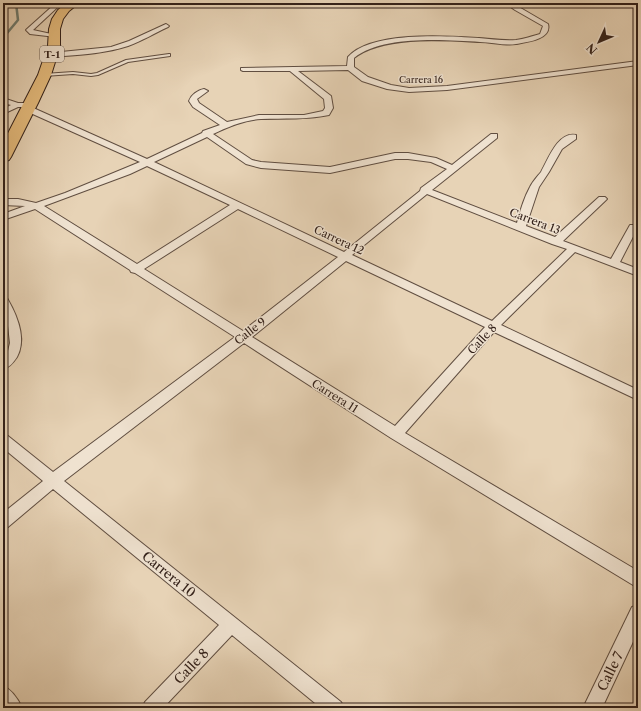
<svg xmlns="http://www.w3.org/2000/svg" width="641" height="711" viewBox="0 0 641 711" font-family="'Libre Caslon Text',serif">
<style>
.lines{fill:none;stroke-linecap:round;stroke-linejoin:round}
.stream{stroke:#6f7c70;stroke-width:2.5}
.lane-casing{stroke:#604e41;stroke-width:2}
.street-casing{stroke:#604e41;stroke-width:2}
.highway-casing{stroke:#33211a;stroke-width:2}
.lane{fill:#efe2d0;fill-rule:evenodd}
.street{fill:#efe2d0;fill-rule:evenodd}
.highway{fill:#e4ba7b;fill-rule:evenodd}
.labels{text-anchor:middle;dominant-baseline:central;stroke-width:3;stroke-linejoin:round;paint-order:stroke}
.far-street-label{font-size:9px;fill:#33211a;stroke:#efe2d0}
.shield{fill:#efe2d0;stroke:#6b5b51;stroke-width:1}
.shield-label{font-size:10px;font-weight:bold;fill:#33211a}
.street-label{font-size:11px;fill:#33211a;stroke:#efe2d0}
.near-street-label{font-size:13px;fill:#33211a;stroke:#efe2d0}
</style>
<rect width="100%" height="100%" fill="#e7d3b6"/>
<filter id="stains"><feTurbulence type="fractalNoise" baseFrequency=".005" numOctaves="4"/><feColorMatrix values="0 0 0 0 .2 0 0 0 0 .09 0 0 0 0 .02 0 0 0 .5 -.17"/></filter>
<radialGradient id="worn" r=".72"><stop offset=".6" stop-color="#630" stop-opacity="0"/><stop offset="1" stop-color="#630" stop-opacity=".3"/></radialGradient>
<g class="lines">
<!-- stream -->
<polyline class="stream" points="3,38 18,20 16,3"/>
<defs>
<polygon id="lane" points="169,54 170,54 170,56 128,62 98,75 91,76 73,74 44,76 42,75 44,74 73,72 91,74 97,73 126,60"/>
<g id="street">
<polygon points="56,3 62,3 33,30 56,35 56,37 30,34 26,30 27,29"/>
<polygon points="361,3 375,3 372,5 361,5"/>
<path d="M505,3H512L548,24C552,39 528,42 516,44C505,46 491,42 480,42C444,40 383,35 354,58V67L368,77L391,85L409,88L447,86L638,61V65L447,90L409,92L387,89L362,81L348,70L298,71L331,96L333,108L329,115C306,120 284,118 261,119C244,120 228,127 213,134L252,160L261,162L330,167L395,153H408L436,158L452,165L491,134H497V138L432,190L517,223C520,211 524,198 530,187C533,181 537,177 541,172C548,160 558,131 576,135V139L562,149L549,172L539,187L526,226L555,237L599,197H605L607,199L605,201L563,241L611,259L630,225H636L638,227L620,262L638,269V276L575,252L501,325L638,390V400L494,332L405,433L638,571V588L391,438L244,343L64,481L341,702L344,708H321L232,635L163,708H142L145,702L219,625L53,489L8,527L3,529V513L43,481L3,448V435L8,436L53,472L235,337L135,273L131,272L130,270L35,209L3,220V214L25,206L3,205V199H18L36,203L65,193L140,162L26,111L25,109L27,107H18L3,114V109L11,105L3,103V98L18,103H34L35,105L31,107L147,159L202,133L203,131L220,125L193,107L189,101C191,95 198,90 204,89L208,91L197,99L199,103L227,122L259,115H304L323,111L325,108L324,99L290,71H243L241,70V68L347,66L348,57C371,31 446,36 479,38C491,39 504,41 516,40C524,39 532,36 540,34L543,26L515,10ZM207,137L246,164L261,168L330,173L395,159H408L431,162L447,169L421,188L420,191L344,252L154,162ZM147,166L230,205L137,264L44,206L130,174ZM427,194L552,244L567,249L492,321L352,255ZM238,209L338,257L243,331L144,269ZM346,261L485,327L395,426L252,337Z"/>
<path d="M166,24L169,26L168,27C155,33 142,41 128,46C103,54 77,55 51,57L48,55L51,53L111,47L129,41Z"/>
<polygon points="635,121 638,121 638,128 634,126"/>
<path d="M3,297L7,298C17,315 27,339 17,357C13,363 9,368 3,369V358L8,351L10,343L8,326L3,314Z"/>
<polygon points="638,605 638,631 602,708 583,708 632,607"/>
<path d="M3,686C12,690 18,699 22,708H3Z"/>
</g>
<polygon id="highway" points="66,3 79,3 69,11 63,19 60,29 60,46 51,75 38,103 11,157 9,160 3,162 3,143 38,75 48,46 49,29 52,19 58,10"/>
</defs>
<!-- lane casing -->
<use href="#lane" class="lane-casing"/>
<!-- street casing -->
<use href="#street" class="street-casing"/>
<!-- highway casing -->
<use href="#highway" class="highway-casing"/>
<!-- lane -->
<use href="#lane" class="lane"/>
<!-- street -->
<use href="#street" class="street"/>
<!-- highway -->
<use href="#highway" class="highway"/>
</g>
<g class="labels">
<!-- far-street labels -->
<g class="far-street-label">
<text x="421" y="79">Carrera 16</text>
</g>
<!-- shield labels -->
<rect class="shield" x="40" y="46" width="24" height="16" rx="3"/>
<g class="shield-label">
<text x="52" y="54">T-1</text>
</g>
<!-- street labels -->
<g class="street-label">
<text transform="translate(535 221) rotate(21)">Carrera 13</text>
<text transform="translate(339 240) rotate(25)">Carrera 12</text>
<text transform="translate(250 331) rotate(-38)">Calle 9</text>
<text transform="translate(482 339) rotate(-47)">Calle 8</text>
<text transform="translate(335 396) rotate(32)">Carrera 11</text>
</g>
<!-- near-street labels -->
<g class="near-street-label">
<text transform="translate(169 574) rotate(39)">Carrera 10</text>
<text transform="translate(191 666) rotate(-46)">Calle 8</text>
<text transform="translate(610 671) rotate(-64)">Calle 7</text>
</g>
</g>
<!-- margin -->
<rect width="641" height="711" fill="none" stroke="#e7d3b6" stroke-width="16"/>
<rect x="4" y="4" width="633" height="703" fill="none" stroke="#33211a" stroke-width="2"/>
<rect x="8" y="8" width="625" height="695" fill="none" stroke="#33211a"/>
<!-- north arrow -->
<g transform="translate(599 42) rotate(226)" stroke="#efe2d0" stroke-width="3" paint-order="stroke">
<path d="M0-3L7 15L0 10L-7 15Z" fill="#33211a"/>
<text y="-6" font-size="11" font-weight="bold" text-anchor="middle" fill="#33211a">N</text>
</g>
<rect width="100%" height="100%" filter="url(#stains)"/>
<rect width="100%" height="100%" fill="url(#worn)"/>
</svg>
